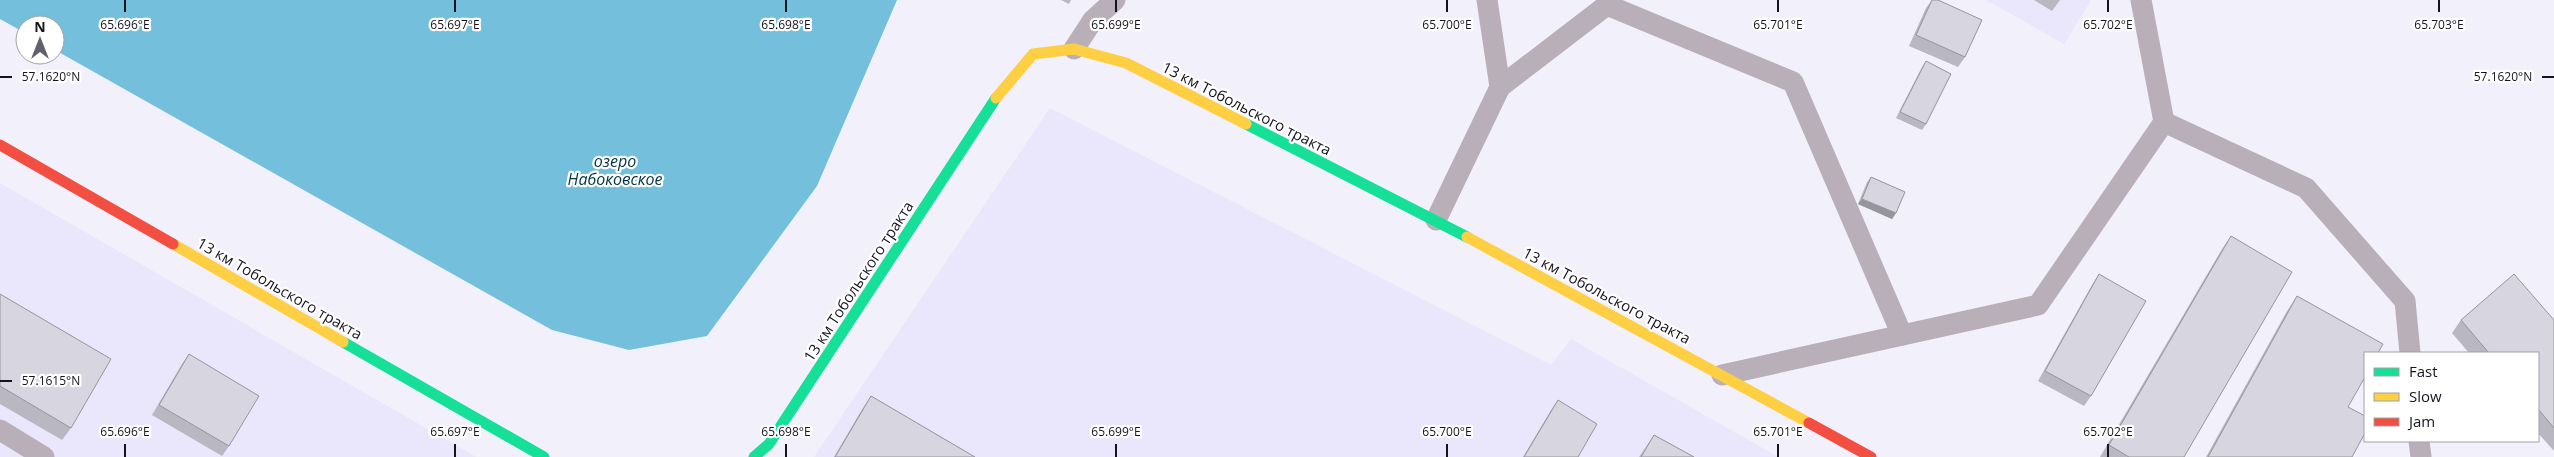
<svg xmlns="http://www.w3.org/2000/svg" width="2554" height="457" viewBox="0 0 2554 457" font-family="'Open Sans',sans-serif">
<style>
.built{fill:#eae6fc}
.water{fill:#73bfdc}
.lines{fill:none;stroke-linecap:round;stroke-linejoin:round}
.lane{stroke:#b9afb8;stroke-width:21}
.fast{stroke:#16e098;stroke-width:11}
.slow{stroke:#ffcf43;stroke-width:11}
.jam{stroke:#f24e42;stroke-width:11}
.wall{fill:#b9b7c1}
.shaded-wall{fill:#96959d}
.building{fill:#d7d5e0;stroke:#96959d}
.ticks{fill:none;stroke:#16131e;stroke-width:2}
.labels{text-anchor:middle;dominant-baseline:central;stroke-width:4.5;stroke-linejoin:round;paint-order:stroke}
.street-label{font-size:15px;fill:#16131e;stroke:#fff}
.water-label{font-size:16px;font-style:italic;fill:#013544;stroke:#fff}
.ticks-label{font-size:12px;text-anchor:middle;fill:#16131e;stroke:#fff;stroke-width:4.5;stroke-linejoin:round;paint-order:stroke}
</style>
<rect width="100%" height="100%" fill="#f2f0fb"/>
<!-- built -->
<g class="built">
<polygon points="1986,0 2091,0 2064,44"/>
<polygon points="1050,108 1551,365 1571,339 1778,457 814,457"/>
<polygon points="0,183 476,457 0,457"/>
</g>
<!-- water -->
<polygon class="water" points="0,0 897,0 817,186 707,336 629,350 552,330 55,50 55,25 25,25 25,33 0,19"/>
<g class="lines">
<!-- lane -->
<g class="lane">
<polyline points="1074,49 1093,20 1115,0"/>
<polyline points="1500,87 1607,5 1793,82 1902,335"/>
<polyline points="2164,122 2306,188 2405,301 2410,353"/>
<polyline points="1436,220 1500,87 1487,0"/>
<polyline points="1722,375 2038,305 2164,122 2141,0"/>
<polyline points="0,430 44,457"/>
<polyline points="2419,441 2421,457"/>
</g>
<!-- fast -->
<g class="fast">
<polyline points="1246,124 1467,237"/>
<polyline points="343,342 544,457"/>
<polyline points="754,457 769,444 996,98"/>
</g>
<!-- slow -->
<g class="slow">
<polyline points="996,98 1033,54 1074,49 1126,63 1246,124"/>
<polyline points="1467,237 1809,423"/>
<polyline points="173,244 343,342"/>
</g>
<!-- jam -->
<g class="jam">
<polyline points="0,145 173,244"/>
<polyline points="1809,423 1871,457"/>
</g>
</g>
<!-- wall -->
<g class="wall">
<polygon points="1061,0 1071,0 1069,4"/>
<polygon points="1932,0 1938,0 1965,57 1958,67 1909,46 1926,8"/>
<polygon points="2034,0 2060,0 2052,11"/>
<polygon points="1926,61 1926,124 1922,130 1896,118 1922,67"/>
<polygon points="1871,177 1896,213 1892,219 1858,204 1867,182"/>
<polygon points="2231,236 2184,457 2100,457 2222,249"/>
<polygon points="2099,274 2091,396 2084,406 2038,381 2092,285"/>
<polygon points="0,294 71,428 62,440 0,404"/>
<polygon points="2297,296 2348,407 2352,457 2206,457 2287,311"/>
<polygon points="2461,320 2554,320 2554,451 2538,433 2538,353 2469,353 2452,333"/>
<polygon points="189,354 229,446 222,456 152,415 182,364"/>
<polygon points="871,396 975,457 834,457 861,411"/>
<polygon points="1558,400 1578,457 1523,457 1551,410"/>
<polygon points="1654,435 1694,457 1639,457"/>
</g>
<!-- shaded-wall -->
<polygon class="shaded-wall" points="1862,199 1896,213 1892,219 1858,204"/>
<!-- building -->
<g class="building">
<polygon points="1932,0 1938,0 1982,20 1965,57 1916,35"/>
<polygon points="1926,61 1951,74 1926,124 1900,112"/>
<polygon points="1871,177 1905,192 1896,213 1862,199"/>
<polygon points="2231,236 2292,272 2184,457 2129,457 2109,445"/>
<polygon points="2099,274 2146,301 2091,396 2045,371"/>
<polygon points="2514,274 2554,320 2554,428 2538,409 2538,353 2489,353 2461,320"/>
<polygon points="0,294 111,359 71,428 0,386"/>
<polygon points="2297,296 2383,344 2378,353 2365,353 2365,377 2348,407 2365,416 2365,433 2352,457 2208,457"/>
<polygon points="189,354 259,396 229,446 159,405"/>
<polygon points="871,396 975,457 835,457"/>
<polygon points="1558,400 1597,424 1578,457 1524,457"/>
<polygon points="1654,435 1694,457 1641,457"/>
</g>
<!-- ticks -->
<path class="ticks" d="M125,0V12M455,0V12M786,0V12M1116,0V12M1447,0V12M1778,0V12M2108,0V12M2439,0V12M0,77H12M2542,77H2554M0,381H12M125,444V457M455,444V457M786,444V457M1116,444V457M1447,444V457M1778,444V457M2108,444V457"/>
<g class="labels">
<!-- street labels -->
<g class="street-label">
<text transform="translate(1247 108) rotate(27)">13 км Тобольского тракта</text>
<text transform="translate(858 281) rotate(-57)">13 км Тобольского тракта</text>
<text transform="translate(280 288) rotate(30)">13 км Тобольского тракта</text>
<text transform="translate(1607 295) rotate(28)">13 км Тобольского тракта</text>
</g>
<!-- water labels -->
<g class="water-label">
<text x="615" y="161">озеро<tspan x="615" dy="18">Набоковское</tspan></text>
</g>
</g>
<g class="ticks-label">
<text x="125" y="29">65.696°E</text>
<text x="455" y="29">65.697°E</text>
<text x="786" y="29">65.698°E</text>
<text x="1116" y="29">65.699°E</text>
<text x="1447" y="29">65.700°E</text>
<text x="1778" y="29">65.701°E</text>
<text x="2108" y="29">65.702°E</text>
<text x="2439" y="29">65.703°E</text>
<text x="51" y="81">57.1620°N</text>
<text x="2503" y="81">57.1620°N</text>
<text x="51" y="385">57.1615°N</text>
<text x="125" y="436">65.696°E</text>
<text x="455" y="436">65.697°E</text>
<text x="786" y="436">65.698°E</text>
<text x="1116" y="436">65.699°E</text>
<text x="1447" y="436">65.700°E</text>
<text x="1778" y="436">65.701°E</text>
<text x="2108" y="436">65.702°E</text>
</g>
<!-- legend -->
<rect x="2364" y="352" width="175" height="90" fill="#ffffff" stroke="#a2a1a5"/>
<rect x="2374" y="368" width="25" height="8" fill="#16e098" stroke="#a2a1a5"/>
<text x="2409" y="377" font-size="15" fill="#16131e">Fast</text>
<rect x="2374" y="393" width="25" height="8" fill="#ffcf43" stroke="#a2a1a5"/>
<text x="2409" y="402" font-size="15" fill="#16131e">Slow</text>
<rect x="2374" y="418" width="25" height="8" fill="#f24e42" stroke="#a2a1a5"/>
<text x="2409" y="427" font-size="15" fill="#16131e">Jam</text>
<!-- north arrow -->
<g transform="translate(40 40)"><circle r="24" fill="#ffffff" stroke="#a2a1a5"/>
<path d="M0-4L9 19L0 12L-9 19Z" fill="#63606b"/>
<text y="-8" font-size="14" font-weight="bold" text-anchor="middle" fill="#16131e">N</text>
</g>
</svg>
